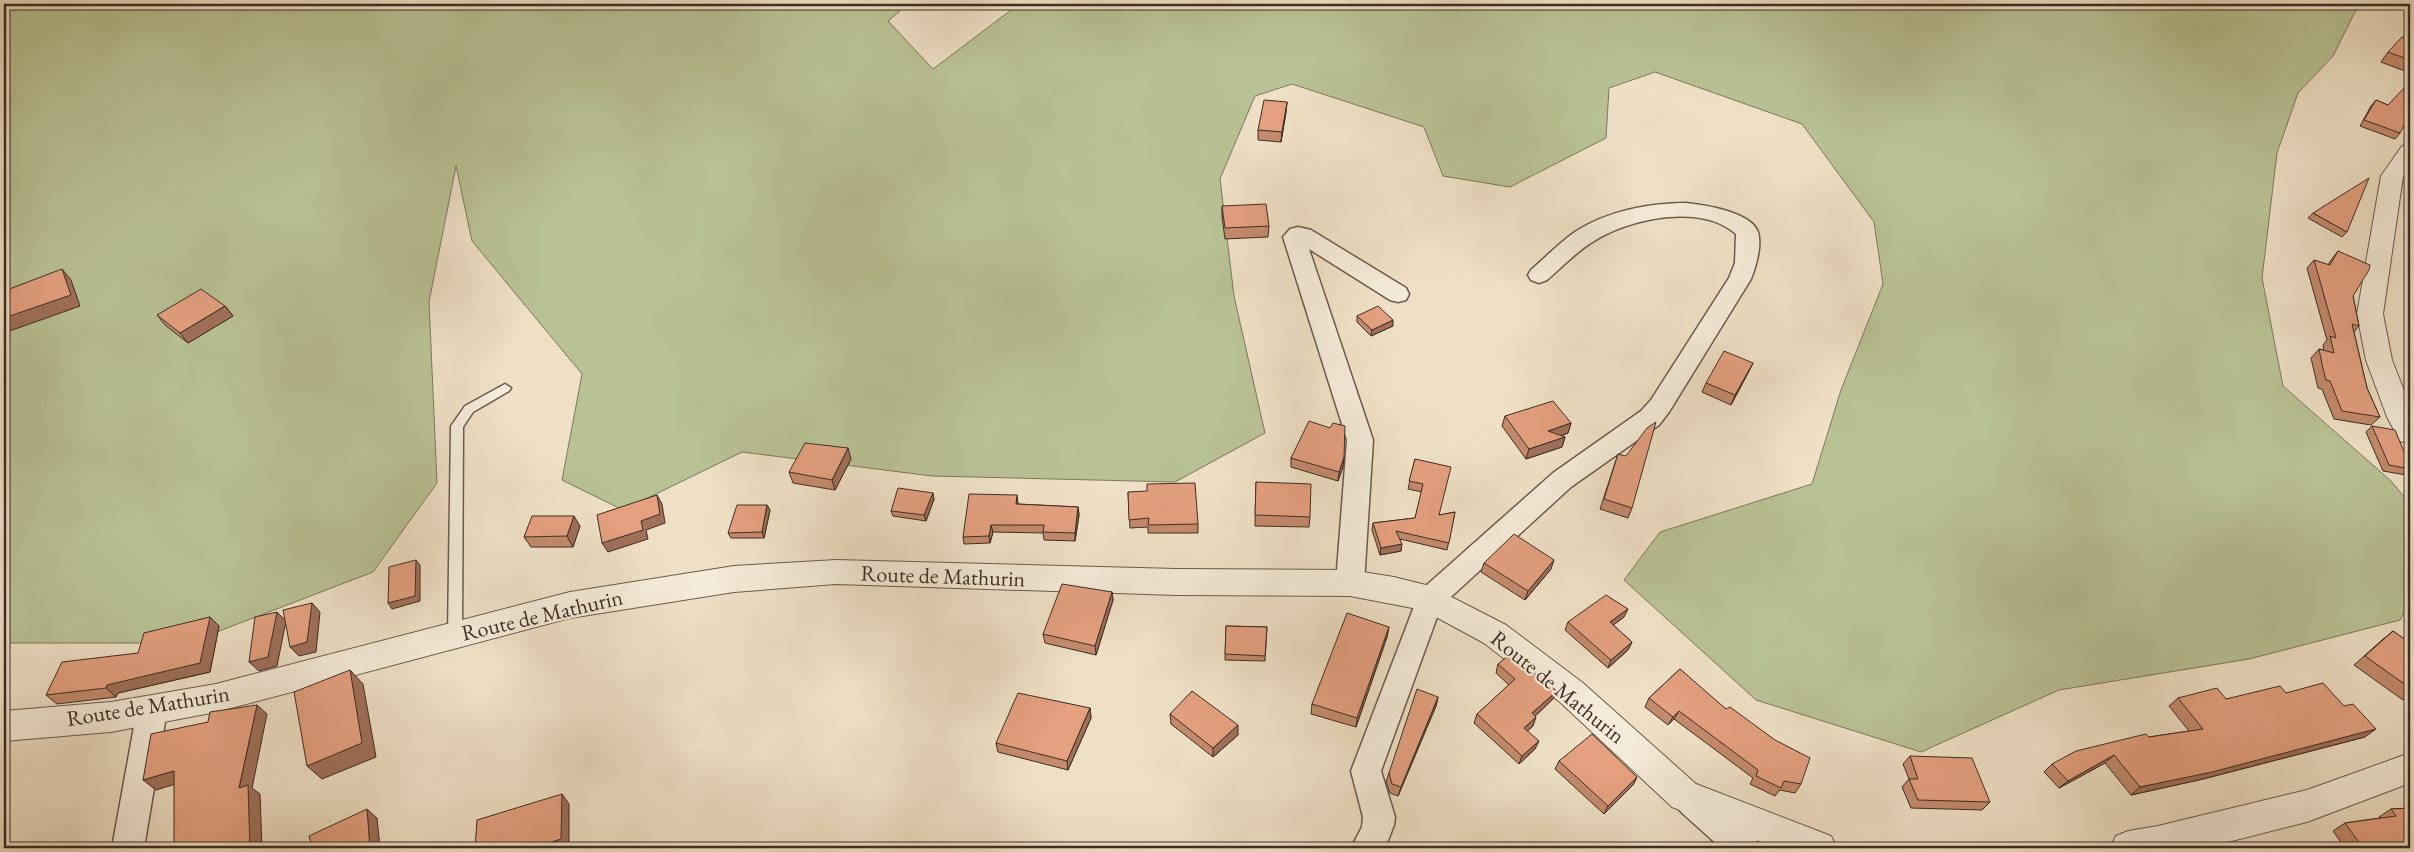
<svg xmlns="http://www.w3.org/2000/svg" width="2414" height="852" viewBox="0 0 2414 852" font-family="'EB Garamond',serif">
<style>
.green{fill:#b9c295;stroke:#7a785e}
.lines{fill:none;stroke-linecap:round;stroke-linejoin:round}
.service-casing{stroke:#695a4e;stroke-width:3}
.minor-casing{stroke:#695a4e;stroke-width:3}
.tertiary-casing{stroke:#695a4e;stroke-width:2}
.service{fill:#f5ebd9;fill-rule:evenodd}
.minor{fill:#f5ebd9;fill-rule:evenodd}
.tertiary{fill:#f5ebd9;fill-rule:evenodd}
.wall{fill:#c48a6d;stroke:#3c2d26}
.shaded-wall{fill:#a07059;stroke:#3c2d26}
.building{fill:#e4a07f;stroke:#3c2d26}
.labels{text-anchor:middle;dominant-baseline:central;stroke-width:4.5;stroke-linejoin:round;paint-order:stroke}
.street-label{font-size:22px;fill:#3c2d26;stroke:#f5ebd9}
</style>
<rect width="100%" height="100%" fill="#efe0c5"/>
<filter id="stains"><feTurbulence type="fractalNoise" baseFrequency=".004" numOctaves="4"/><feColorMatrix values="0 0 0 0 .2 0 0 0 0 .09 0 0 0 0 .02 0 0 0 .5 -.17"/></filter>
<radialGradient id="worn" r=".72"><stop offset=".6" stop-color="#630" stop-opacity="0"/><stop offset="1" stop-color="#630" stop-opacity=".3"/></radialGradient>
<!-- green -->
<polygon class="green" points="4,4 908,4 888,21 933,69 1019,4 2410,4 2356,10 2333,56 2298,93 2277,153 2262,278 2283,386 2391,481 2410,504 2410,602 2400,620 2249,659 2059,690 1921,752 1756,700 1624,580 1660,532 1812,484 1841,390 1883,284 1874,222 1802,124 1655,72 1609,88 1606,138 1510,187 1443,176 1424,127 1292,84 1255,96 1220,179 1234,296 1265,433 1175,482 932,476 742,452 623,510 562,480 582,374 472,241 456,166 429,302 437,483 373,572 188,643 4,643"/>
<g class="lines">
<defs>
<g id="service">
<polygon points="2396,168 2410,172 2410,179 2392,173 2391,171"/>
<polygon points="505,384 511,388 509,391 473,412 463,427 462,635 460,639 455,641 450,639 448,635 451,426 465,406"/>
</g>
<g id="minor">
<path d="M1686,203C1705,205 1751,212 1758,232C1762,246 1756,266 1751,279L1669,412L1659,425L1571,487L1441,606L1381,771L1395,817L1394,825L1385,848H1351L1362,827L1363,817L1351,771L1420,591L1553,473L1641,411L1651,400L1729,278L1735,263L1736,234C1702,203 1630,218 1594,241C1577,251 1562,267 1547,280L1539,283L1531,280L1528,275L1531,270C1546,257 1559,243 1575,232C1607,211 1649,203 1686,203Z"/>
<polygon points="1298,227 1311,230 1406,288 1409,294 1406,300 1398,302 1390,300 1309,249 1373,440 1364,583 1360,591 1350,594 1340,591 1336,583 1347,440 1283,237 1290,229"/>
<polygon points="152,697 162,701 167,710 144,848 112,848 137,710 142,701"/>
<polygon points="1692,787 1703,792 1755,837 1760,848 1721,848 1681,812 1676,802 1681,792"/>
</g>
<g id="tertiary">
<polygon points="2410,144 2410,167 2403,176 2383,314 2392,360 2410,406 2410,444 2400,441 2387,417 2366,360 2357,314 2381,176 2402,146"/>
<polygon points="836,560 1176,569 1350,570 1394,577 1430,586 1506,625 1583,683 1696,784 1831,836 1837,848 1776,848 1672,807 1561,703 1484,643 1423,610 1350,596 1176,595 836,584 734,592 570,618 216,712 111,732 4,741 4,711 111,702 216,684 570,592 734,566"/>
<polygon points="2410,753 2410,783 2307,822 2204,848 2110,848 2116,836 2128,831 2158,826 2307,790"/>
</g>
</defs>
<!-- service casing -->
<use href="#service" class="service-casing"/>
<!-- minor casing -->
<use href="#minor" class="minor-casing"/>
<!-- tertiary casing -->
<use href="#tertiary" class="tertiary-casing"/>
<!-- service -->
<use href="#service" class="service"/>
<!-- minor -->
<use href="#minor" class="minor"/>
<!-- tertiary -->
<use href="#tertiary" class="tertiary"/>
</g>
<!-- wall -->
<g class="wall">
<polygon points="2410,40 2410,73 2381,62 2388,52"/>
<polygon points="2376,100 2388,105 2400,133 2395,139 2360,126 2371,106"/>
<polygon points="1287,102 1286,112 1281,142 1258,140 1258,130"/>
<polygon points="1222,206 1269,226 1268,237 1225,239 1222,217"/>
<polygon points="2313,213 2347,232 2342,237 2308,218"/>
<polygon points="2338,251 2353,296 2359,326 2354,332 2367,388 2380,417 2371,425 2334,419 2322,389 2318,388 2311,358 2319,349 2324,350 2323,345 2327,340 2307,268 2314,260 2328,265 2331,260"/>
<polygon points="225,306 233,316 188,343 165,325 157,315"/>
<polygon points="1357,316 1393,326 1371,336 1357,322"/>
<polygon points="1753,363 1748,373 1731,405 1702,392 1706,383"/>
<polygon points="1505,416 1571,423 1568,433 1561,436 1565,437 1562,447 1526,459 1502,426"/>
<polygon points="2372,426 2410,466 2410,471 2406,475 2383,471 2366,432"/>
<polygon points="1618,454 1632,508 1628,518 1600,509"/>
<polygon points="1344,457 1343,467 1338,481 1291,467 1291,458"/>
<polygon points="851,459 835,490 793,483 789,472"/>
<polygon points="1415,459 1440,515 1455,512 1447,550 1400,539 1401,551 1380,555 1372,530 1373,523 1415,518 1422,492 1408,489"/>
<polygon points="1256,482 1310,517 1309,527 1255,526"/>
<polygon points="1128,492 1198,524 1198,533 1148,533 1148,527 1130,528"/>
<polygon points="934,499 926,521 893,516 891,511"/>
<polygon points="1018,503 1018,504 1078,507 1079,515 1075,541 1044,540 1043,533 993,532 990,543 964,544 963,537"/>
<polygon points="767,505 770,510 764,538 731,538 728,533"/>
<polygon points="580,526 573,547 531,547 524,537"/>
<polygon points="1484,563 1551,569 1525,600 1481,572"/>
<polygon points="1112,592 1113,600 1096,655 1045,643 1043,634"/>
<polygon points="210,617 219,626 210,672 118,693 116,697 57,704 46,695 138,653"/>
<polygon points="1624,617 1613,625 1632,642 1628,650 1608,668 1565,630 1568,622"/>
<polygon points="1226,626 1267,627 1265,661 1225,660"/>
<polygon points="1389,627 1387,637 1356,727 1311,714 1312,704"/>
<polygon points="2393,631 2410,643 2410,695 2403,700 2354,665 2382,640"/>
<polygon points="1498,664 1553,699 1535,716 1533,726 1527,731 1535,749 1519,764 1474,723 1477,714 1509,685 1496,673"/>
<polygon points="1680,669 1801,784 1795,793 1780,790 1775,796 1750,784 1753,778 1674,719 1668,725 1645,707 1649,698"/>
<polygon points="2286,693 2365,737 2203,779 2131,795 2105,763 2059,788 2044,772 2052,764 2149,737 2189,731 2169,706 2178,698 2226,699"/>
<polygon points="1438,697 1436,706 1398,796 1390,793 1386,782 1389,773"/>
<polygon points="1090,708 1091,718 1068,770 998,752 996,743"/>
<polygon points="1170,714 1238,735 1213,757 1171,724"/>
<polygon points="1910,756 1990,802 1982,810 1911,808 1902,787 1909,779 1903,764"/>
<polygon points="1559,761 1637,777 1633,785 1604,814 1555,769"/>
<polygon points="2410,808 2410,848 2345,848 2333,831 2345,823 2380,818 2379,817 2391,809"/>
</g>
<!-- shaded-wall -->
<g class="shaded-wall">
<polygon points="1287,102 1286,112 1281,142 1282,132"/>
<polygon points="62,269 71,280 80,306 7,332 4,328 4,318"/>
<polygon points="225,306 233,316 188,343 180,333"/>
<polygon points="1393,320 1393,326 1371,336 1372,330"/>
<polygon points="1753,363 1748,373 1731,405 1735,395"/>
<polygon points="1571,423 1568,433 1545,441 1548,431"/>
<polygon points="1565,437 1562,447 1526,459 1529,449"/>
<polygon points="848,448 851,459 835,490 832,480"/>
<polygon points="1344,457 1343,467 1338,481 1339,472"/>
<polygon points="933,493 934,499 926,521 924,515"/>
<polygon points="657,495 662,504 665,523 646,530 648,539 608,552 602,543"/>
<polygon points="1017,495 1018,503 1017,511 1016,504"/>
<polygon points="767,505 770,510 764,538 762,532"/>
<polygon points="1078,507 1079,515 1075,541 1075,533"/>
<polygon points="574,516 580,526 573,547 567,536"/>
<polygon points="991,525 993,532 990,543 989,536"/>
<polygon points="1402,544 1401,551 1380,555 1381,548"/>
<polygon points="416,560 420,565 420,601 392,609 388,603"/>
<polygon points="1554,560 1551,569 1525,600 1528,591"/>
<polygon points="1112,592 1113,600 1096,655 1095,646"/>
<polygon points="312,603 320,612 316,652 299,656 290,647"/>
<polygon points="1628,609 1624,617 1607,630 1610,622"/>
<polygon points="277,612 286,621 277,666 259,671 249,662"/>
<polygon points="210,617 219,626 210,672 118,693 116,697 106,688 107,685"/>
<polygon points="1389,627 1387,637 1356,727 1357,718"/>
<polygon points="1632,642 1628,650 1608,668 1611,660"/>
<polygon points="350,670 363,684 376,757 322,779 307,766"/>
<polygon points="1557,691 1553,699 1529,722 1532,713"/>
<polygon points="1438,697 1436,706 1398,796 1401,787"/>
<polygon points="257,705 267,714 252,788 260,794 262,848 250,848 239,788"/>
<polygon points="1090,708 1091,718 1068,770 1067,761"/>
<polygon points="1679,711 1674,719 1668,725 1673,717"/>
<polygon points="1536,717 1533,726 1521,737 1524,728"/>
<polygon points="1238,725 1238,735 1213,757 1213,748"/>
<polygon points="2376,729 2365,737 2203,779 2131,795 2140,787"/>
<polygon points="1539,741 1535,749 1519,764 1522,756"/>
<polygon points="2114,755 2105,763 2059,788 2068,781"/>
<polygon points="174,771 186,781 156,790 143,780"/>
<polygon points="1637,777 1633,785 1604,814 1608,806"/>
<polygon points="562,794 569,804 569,848 533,848"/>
<polygon points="367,809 377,818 380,848 370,848"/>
</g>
<!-- building -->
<g class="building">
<polygon points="2402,37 2410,40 2410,60 2388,52"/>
<polygon points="2406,86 2410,87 2410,114 2400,133 2364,120 2376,100 2388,105"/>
<polygon points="1264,100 1287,102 1282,132 1258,130"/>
<polygon points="2369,178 2347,232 2313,213"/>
<polygon points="1266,204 1269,226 1225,228 1222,206"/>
<polygon points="2338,251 2370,265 2369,270 2353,296 2359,326 2352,324 2367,388 2380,417 2342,411 2330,381 2326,380 2323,369 2319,349 2334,353 2330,336 2336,338 2314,260 2330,265"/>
<polygon points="62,269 71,295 4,318 4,291"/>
<polygon points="201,289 225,306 180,333 157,315"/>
<polygon points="1378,306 1393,320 1372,330 1357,316"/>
<polygon points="1724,351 1753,363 1735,395 1706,383"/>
<polygon points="1553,401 1571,423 1548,431 1565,437 1529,449 1505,416"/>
<polygon points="1309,421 1330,428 1333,423 1345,426 1344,457 1339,472 1291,458"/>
<polygon points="1656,422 1632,508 1604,499 1618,454 1626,456 1647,428"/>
<polygon points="2372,426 2395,430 2410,466 2410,469 2389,465"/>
<polygon points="805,443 848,448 832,480 789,472"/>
<polygon points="1415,459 1451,467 1439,515 1455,512 1449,543 1396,531 1402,544 1381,548 1373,523 1415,518 1423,484 1409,481"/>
<polygon points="1256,482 1311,484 1310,517 1255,515"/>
<polygon points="1195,483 1198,524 1148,525 1149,518 1129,520 1128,492 1147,491 1147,484"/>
<polygon points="898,488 933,493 924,515 891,511"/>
<polygon points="969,494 1017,495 1016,504 1078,507 1075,533 1043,532 1044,525 991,525 989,536 963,537"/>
<polygon points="657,495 660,514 641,521 643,530 602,543 597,515"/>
<polygon points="737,505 767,505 762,532 728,533"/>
<polygon points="532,516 574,516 567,536 524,537"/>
<polygon points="1514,534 1554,560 1528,591 1484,563"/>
<polygon points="416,560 415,596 388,603 389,567"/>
<polygon points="1062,584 1112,592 1095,646 1043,634"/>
<polygon points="1606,595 1628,609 1610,622 1632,642 1611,660 1568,622"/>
<polygon points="312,603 307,642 290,647 283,610"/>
<polygon points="277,612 268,657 249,662 255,617"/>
<polygon points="1347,613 1389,627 1357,718 1312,704"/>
<polygon points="210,617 200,663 107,685 106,688 46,695 62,662 138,653 144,633"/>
<polygon points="1226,626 1267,627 1265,656 1225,654"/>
<polygon points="2393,631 2410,643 2410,688 2365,656"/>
<polygon points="1510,654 1557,691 1532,713 1536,717 1524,728 1539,741 1522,756 1477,714 1515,679 1498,664"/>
<polygon points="1680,669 1726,709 1730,707 1775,740 1810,758 1801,784 1784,781 1781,788 1756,776 1758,770 1679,711 1673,717 1649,698"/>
<polygon points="350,670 362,743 307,766 294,692"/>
<polygon points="2323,683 2344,706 2353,704 2376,729 2212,772 2140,787 2114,755 2068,781 2052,764 2076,751 2146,734 2149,737 2203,729 2178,698 2217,688 2226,699 2280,686 2286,693"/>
<polygon points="1417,689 1438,697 1401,787 1392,784 1389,773"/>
<polygon points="1192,691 1238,725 1213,748 1170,714"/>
<polygon points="1018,693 1090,708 1067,761 996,743"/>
<polygon points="257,705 239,788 248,785 250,848 174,848 174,771 143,780 151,734 208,722 210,712"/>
<polygon points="1592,734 1637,777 1608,806 1559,761"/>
<polygon points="1910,756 1972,758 1990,802 1918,800 1909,779 1918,779"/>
<polygon points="562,794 561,839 533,848 475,848 477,820"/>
<polygon points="2410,808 2410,848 2363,848 2345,823 2396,816 2391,809"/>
<polygon points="367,809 370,848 312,848 309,836"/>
</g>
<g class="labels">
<!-- street labels -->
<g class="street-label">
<text transform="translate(943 576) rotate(2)">Route de Mathurin</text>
<text transform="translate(542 615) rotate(-13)">Route de Mathurin</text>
<text transform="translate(1558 687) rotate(39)">Route de Mathurin</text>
<text transform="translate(148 706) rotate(-9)">Route de Mathurin</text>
</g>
</g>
<!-- margin -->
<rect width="2414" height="852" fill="none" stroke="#efe0c5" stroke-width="20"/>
<rect x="5" y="5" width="2404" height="842" fill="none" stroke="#3c2d26" stroke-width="2.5"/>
<rect x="10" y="10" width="2394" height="832" fill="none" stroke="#3c2d26"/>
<rect width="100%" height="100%" filter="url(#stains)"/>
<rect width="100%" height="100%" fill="url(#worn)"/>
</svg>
